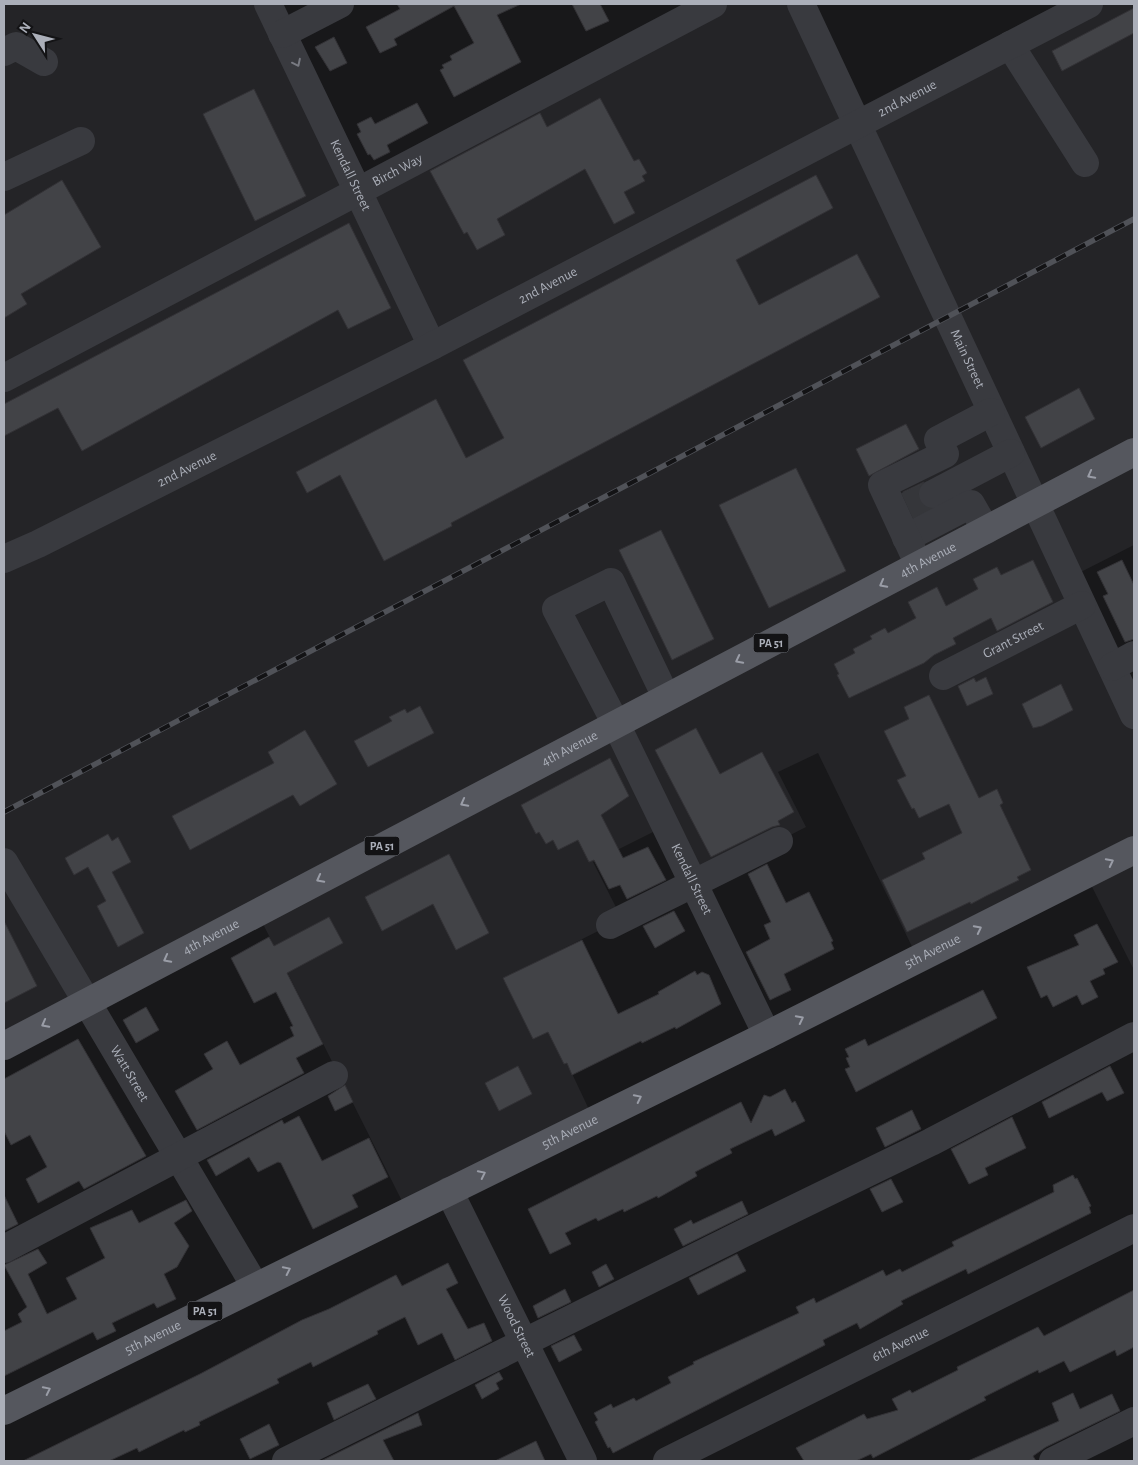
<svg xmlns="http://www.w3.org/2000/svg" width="1138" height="1465" viewBox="0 0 1138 1465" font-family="'Alegreya Sans',sans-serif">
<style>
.built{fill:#242427}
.building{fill:#424347;stroke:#333236}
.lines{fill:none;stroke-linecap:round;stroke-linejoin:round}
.minor-tunnel{stroke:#35363a;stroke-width:28;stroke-dasharray:28 14;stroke-linecap:butt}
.minor{stroke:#393a3f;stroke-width:28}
.major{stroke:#55575e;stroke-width:28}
.rail-casing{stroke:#505258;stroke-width:5.5}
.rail{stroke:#131315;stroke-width:4;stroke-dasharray:11;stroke-linecap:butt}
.oneway{stroke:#787a82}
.oneway2{stroke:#9a9da7}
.labels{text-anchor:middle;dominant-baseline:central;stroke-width:4;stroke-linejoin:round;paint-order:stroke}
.shield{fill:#131315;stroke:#7d8088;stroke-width:1}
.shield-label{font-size:12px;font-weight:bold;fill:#abafb9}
.street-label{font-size:14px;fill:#abafb9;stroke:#131315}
</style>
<rect width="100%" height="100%" fill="#18181a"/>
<!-- built -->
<polygon class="built" points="4,4 268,4 360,190 713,4 801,4 858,125 1089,4 1134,4 1134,545 1069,578 1134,715 1134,970 1086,875 918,959 818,753 778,772 806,827 694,884 665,826 593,862 622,919 503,979 548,1032 564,1064 567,1063 594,1120 407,1211 257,912 4,1046"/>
<!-- building -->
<g class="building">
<polygon points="397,4 521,4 497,15 521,62 454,97 440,70 444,68 442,65 452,60 450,56 474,43 454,6 394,39 397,45 380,53 366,27 400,9"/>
<polygon points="572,4 600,4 609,21 586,31"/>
<polygon points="1134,8 1134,33 1062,71 1052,51"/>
<polygon points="334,37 347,63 330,71 315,47"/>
<polygon points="254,89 306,196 255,221 203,114"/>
<polygon points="600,98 634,161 639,159 647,173 642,176 645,181 624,192 635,213 614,224 585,169 497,219 505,235 477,250 467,232 464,234 430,171 540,113 547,127"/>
<polygon points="417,103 428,123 387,145 390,152 374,160 370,154 368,155 357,134 361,132 357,124 371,117 375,124"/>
<polygon points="816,175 833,208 736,260 759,305 857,254 880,297 451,523 452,526 384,561 340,475 307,493 296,472 436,399 466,458 504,438 463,360"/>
<polygon points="62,180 101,247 21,294 27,304 4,318 4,215"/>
<polygon points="349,223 391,308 348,329 338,310 82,451 58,408 4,436 4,404"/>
<polygon points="1079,388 1095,419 1041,448 1025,417"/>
<polygon points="906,424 919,449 869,476 856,449"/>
<polygon points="796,468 846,571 769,608 719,505"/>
<polygon points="924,482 920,486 917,494 919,502 929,509 914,516 903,492"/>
<polygon points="661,530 714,639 672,660 619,550"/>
<polygon points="1033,560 1053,602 997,631 991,618 953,638 956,644 934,655 924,663 849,698 837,675 839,674 834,664 855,653 853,649 872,639 870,636 885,628 888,633 916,618 908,602 937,587 946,606 978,589 973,579 997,567 1001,575"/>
<polygon points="1122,560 1134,585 1134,639 1125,642 1103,596 1108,594 1097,572"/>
<polygon points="986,677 993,694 967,706 958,686 974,678 976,682"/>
<polygon points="1061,684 1073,710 1042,726 1033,728 1022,704"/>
<polygon points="929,695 979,798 997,789 1003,803 1000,805 1031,870 1017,877 1019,880 986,896 971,904 970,902 907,932 882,880 925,859 922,853 962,833 949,804 919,818 914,808 912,809 897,780 906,776 884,731 909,719 904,707"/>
<polygon points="420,706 434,733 368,767 354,741 392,721 389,717 405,709 407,713"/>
<polygon points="696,728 720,774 762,752 794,812 778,821 780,825 772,827 711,857 655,750"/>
<polygon points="305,730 337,784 300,806 293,795 190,850 172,816 274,763 268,752"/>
<polygon points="610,758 629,796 601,815 623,858 648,847 666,880 627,899 620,885 609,889 594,860 589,862 578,840 558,850 553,840 546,844 539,832 536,834 521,805"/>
<polygon points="108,834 112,841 118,837 131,862 112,872 144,933 118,947 97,906 106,901 88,867 74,875 65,858"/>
<polygon points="449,854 489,933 456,950 433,904 382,931 365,897"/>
<polygon points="767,864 786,903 809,892 833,941 831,942 834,949 784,974 791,990 770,1000 746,952 770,939 764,925 771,922 748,874"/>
<polygon points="674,911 685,931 655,948 643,926"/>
<polygon points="329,917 343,943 287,973 323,1044 296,1058 304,1073 197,1130 175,1091 213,1069 204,1054 227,1041 240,1065 294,1036 290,1027 293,1026 276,992 254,1003 231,958 269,937 274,946"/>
<polygon points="4,921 37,986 4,1003"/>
<polygon points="1097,924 1118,962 1103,969 1105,974 1090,981 1098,997 1082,1005 1077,995 1053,1007 1047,995 1041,998 1027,967 1079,945 1074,935"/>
<polygon points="582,940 618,1014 659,994 658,992 695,971 697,975 702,972 709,975 721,1004 676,1029 675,1027 642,1043 641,1041 572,1075 567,1063 564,1064 548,1032 533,1039 503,978"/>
<polygon points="983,990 997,1018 856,1092 845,1069 850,1067 846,1058 849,1057 845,1049 865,1039 868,1046"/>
<polygon points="146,1007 159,1030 136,1043 123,1020"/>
<polygon points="78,1039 146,1156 84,1189 79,1181 38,1203 26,1179 47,1167 30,1135 11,1145 4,1131 4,1079"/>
<polygon points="518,1066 532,1094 499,1111 485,1083"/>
<polygon points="1110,1066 1124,1093 1107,1101 1102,1092 1049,1118 1042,1102"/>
<polygon points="345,1085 353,1102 335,1111 328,1096"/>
<polygon points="785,1089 792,1103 795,1101 805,1121 775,1136 772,1129 730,1149 732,1153 695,1172 697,1176 658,1198 657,1196 624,1212 623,1209 598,1221 596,1218 565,1233 571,1244 550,1254 528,1209 741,1102 751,1123 764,1095 770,1097"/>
<polygon points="912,1110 921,1129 885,1147 876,1128"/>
<polygon points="299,1116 322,1161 369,1138 388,1177 352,1195 358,1207 313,1229 281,1163 278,1162 258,1172 249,1157 216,1176 207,1160 282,1120 284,1124"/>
<polygon points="1012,1117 1026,1148 985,1168 988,1175 969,1184 951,1149"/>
<polygon points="1073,1175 1075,1179 1077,1178 1091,1206 1089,1207 1091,1213 968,1274 966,1269 901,1301 903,1304 860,1329 857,1323 823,1340 825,1345 613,1453 610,1447 608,1448 595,1422 598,1420 594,1413 611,1404 613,1408 634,1398 636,1401 671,1383 668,1377 694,1364 693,1362 799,1313 796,1307 814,1298 816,1303 883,1270 886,1276 900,1269 902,1272 954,1246 952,1242 1054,1192 1053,1185"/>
<polygon points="891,1179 903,1202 882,1212 870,1189"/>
<polygon points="4,1195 18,1224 4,1231"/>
<polygon points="186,1200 192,1211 174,1223 189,1246 177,1267 164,1274 176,1299 157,1308 154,1303 112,1323 116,1331 97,1340 93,1332 4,1376 4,1331 22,1322 18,1314 27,1307 4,1265 38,1249 47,1263 28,1274 47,1314 77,1299 66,1278 105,1258 90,1228 132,1210 139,1223"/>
<polygon points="742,1201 748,1214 683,1246 674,1229 691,1220 693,1224"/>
<polygon points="737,1254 746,1271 698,1295 689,1278"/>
<polygon points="448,1263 458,1283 446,1289 468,1329 484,1323 492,1341 455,1360 442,1333 418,1345 405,1317 377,1331 378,1334 313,1367 311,1362 277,1379 279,1383 199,1422 200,1425 185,1432 184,1430 139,1452 137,1448 109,1461 23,1461 200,1374 302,1320 329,1309 396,1275 402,1286"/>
<polygon points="606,1264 614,1279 599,1287 592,1272"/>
<polygon points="565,1289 571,1302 538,1318 533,1306"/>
<polygon points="1134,1290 1134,1347 1117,1356 1115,1350 1070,1372 1064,1361 1039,1373 1038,1370 984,1397 986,1400 873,1458 871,1454 856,1461 804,1461 796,1448 864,1414 867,1419 898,1410 892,1399 910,1390 912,1393 958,1370 957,1367 1038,1327 1044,1336"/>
<polygon points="574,1335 582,1350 559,1362 551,1346"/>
<polygon points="499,1372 503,1379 496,1383 499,1389 482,1399 475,1385"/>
<polygon points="368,1384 376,1399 334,1420 327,1403"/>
<polygon points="1073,1393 1080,1409 1112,1394 1120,1411 1046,1447 1033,1456 1036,1461 968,1461 1059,1421 1052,1403"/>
<polygon points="418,1413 422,1425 383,1440 394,1461 321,1461"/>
<polygon points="269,1424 279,1445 250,1459 240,1439"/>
<polygon points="536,1441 545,1461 495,1461"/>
</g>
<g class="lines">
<!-- minor-tunnel -->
<polyline class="minor-tunnel" points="907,506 933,494"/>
<!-- minor -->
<g class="minor">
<path id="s1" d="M268,4L432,346"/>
<path id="s2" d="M801,4L1134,715"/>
<polyline points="282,34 340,4"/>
<polyline points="1010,45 1085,163"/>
<polyline points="4,52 16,46 44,62"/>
<polyline points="4,177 81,141"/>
<path id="s3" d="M4,378L713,4"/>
<polyline points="933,494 1011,453"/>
<polyline points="906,538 971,504 986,530"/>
<path id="s4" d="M4,559L38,544L432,346L1089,4"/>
<polyline points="919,565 882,485 945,454 938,440 991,412"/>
<polyline points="1112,667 1134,655"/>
<path id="s5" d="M943,676L1082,605"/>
<path id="s6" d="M666,697L611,582L556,609L616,724L767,1035"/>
<path id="s7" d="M4,862L255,1286"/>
<polyline points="610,925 779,841"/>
<path id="s8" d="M449,1191L583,1461"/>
<polyline points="4,1249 334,1075"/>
<polyline points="286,1461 746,1232 931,1142 1134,1036"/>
<path id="s9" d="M667,1461L1134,1228"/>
<polyline points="1053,1461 1134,1421"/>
</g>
<!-- major -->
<g class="major">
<path id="s10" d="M4,1046L1134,452"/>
<path id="s11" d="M4,1411L767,1035L1134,850"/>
</g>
<defs>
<polyline id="rail" points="4,812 1134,219"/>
</defs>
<!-- rail casing -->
<use href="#rail" class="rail-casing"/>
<!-- rail -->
<use href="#rail" class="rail"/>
</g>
<!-- one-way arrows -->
<defs><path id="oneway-chevron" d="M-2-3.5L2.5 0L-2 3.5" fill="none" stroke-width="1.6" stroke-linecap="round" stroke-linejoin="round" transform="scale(1.25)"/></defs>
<use class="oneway" href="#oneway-chevron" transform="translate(297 63) rotate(64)"/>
<g class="oneway2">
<use href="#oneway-chevron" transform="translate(1091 475) rotate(152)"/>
<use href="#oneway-chevron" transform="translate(883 584) rotate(152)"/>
<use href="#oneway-chevron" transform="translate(739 660) rotate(153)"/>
<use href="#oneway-chevron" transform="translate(464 803) rotate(152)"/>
<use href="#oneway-chevron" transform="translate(1110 862) rotate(-27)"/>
<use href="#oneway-chevron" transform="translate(320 879) rotate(152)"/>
<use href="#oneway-chevron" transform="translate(978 929) rotate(-27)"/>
<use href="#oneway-chevron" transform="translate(167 959) rotate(152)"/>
<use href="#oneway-chevron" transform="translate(800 1019) rotate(-27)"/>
<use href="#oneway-chevron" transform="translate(45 1024) rotate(152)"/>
<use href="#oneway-chevron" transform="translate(638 1098) rotate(-26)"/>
<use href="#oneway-chevron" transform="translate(482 1174) rotate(-26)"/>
<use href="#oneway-chevron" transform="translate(287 1270) rotate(-26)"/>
<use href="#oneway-chevron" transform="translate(47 1390) rotate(-26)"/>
</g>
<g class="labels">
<!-- shield labels -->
<g class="shield">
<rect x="753.5" y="633.5" width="35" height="19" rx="4"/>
<rect x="364.5" y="836.5" width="35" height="19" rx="4"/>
<rect x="187.5" y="1301.5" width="35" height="19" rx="4"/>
</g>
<g class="shield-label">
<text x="771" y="643">PA 51</text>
<text x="382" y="846">PA 51</text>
<text x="205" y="1311">PA 51</text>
</g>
<!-- street labels -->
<g class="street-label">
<text stroke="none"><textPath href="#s4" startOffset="1014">2nd Avenue</textPath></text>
<text stroke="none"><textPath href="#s3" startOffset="445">Birch Way</textPath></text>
<text stroke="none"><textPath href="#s1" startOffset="190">Kendall Street</textPath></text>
<text stroke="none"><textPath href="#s4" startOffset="609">2nd Avenue</textPath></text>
<text stroke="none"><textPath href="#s2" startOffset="392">Main Street</textPath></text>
<text stroke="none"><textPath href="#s4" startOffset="204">2nd Avenue</textPath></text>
<text stroke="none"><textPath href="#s10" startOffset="1044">4th Avenue</textPath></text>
<text stroke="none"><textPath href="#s5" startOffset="79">Grant Street</textPath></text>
<text stroke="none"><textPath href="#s10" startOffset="639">4th Avenue</textPath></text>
<text stroke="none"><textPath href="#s6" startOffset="491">Kendall Street</textPath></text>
<text stroke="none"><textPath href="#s10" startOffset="234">4th Avenue</textPath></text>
<text stroke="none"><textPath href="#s11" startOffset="1036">5th Avenue</textPath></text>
<text stroke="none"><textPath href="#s7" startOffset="246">Watt Street</textPath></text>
<text stroke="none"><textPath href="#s11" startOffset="631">5th Avenue</textPath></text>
<text stroke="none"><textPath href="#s8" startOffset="151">Wood Street</textPath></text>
<text stroke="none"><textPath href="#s11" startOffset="166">5th Avenue</textPath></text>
<text stroke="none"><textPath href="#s9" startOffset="261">6th Avenue</textPath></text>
</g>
</g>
<!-- border -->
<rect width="1138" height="1465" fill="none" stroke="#abafb9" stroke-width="10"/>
<!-- north arrow -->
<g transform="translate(35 35) rotate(306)" stroke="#131315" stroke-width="4" paint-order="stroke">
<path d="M0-4L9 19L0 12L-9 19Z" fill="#abafb9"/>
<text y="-8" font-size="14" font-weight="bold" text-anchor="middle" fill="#abafb9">N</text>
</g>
</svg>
